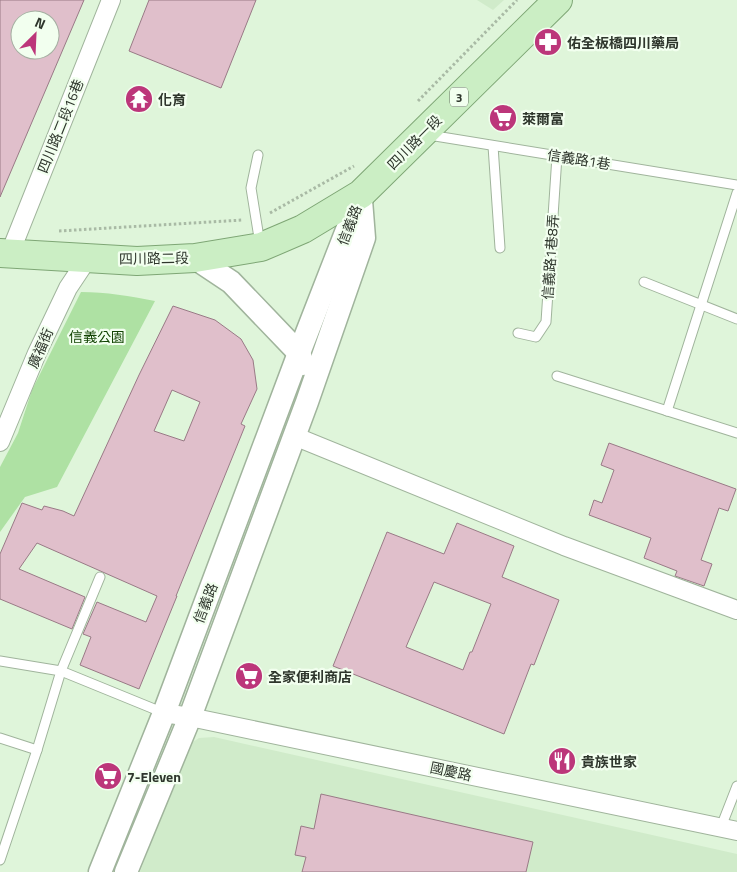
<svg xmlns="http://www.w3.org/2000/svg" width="737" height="872" viewBox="0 0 737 872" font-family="'Titillium Web','Noto Sans TC',sans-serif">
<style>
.built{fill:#d0ebca}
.green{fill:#aee1a3}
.building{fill:#e0bfcb;stroke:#997a86;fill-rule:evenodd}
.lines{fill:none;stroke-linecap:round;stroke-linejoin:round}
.service-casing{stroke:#a0b49c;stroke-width:11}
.minor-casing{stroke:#a0b49c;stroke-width:20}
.tertiary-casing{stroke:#a0b49c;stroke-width:25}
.primary-casing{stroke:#7ea675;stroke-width:30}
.path{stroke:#a9baa5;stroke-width:3;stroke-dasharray:2.5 2.5;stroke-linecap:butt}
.service{stroke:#fff;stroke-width:9}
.minor{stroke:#fff;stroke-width:18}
.tertiary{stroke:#fff;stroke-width:22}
.primary{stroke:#cbeec4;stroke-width:28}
.labels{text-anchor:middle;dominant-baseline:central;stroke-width:4.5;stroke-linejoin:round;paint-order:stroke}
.shield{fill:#f2ffef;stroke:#697266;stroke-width:1}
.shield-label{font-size:12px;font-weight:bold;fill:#2e362c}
.poi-label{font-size:14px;font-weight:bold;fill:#2e362c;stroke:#f2ffef;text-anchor:start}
.street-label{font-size:14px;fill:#2e362c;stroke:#f2ffef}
.park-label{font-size:14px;fill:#134504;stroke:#f2ffef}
</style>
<rect width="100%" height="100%" fill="#dff5da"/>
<!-- built -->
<g class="built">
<polygon points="477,0 504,0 493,10"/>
<polygon points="214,737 737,854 737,872 140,872 188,745 199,738"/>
</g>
<!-- green -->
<path class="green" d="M81,292C106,292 130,296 155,301L57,487L25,497L0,532V467L18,433L32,390Z"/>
<!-- building -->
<g class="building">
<path d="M0,0H84L0,197ZM20,20H50V50H20Z"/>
<polygon points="149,0 256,0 221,88 129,51"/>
<path d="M173,306L215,320L241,339L253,360L257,389L241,424L245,426L176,596H177L139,689L80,665L91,637L83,634L97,602L146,622L157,596L37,543L19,569L85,597L72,629L0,599V554L22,503L42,510L44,506L63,511L74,516L139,375ZM172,390L200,402L184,441L154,431Z"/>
<polygon points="609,443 736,489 728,511 719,508 701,560 712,564 704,586 675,576 677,571 644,558 651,538 589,515 594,500 602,503 614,470 601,465"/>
<path d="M457,523L514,546L502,577L559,600L534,665L531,664L504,734L333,666L387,532L444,554ZM434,582L491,604L472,652H470L463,670L406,647Z"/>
<polygon points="321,794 533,842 526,872 302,872 306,857 295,855 301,826 314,829"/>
</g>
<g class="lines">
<defs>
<g id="service">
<polyline points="429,135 737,185"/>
<polyline points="493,146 500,248"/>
<polyline points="258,155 251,188 260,244"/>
<polyline points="644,282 737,319"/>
<polyline points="518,333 536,337 546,322 557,156"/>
<polyline points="557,376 737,433"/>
<polyline points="667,411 737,193"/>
<polyline points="0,661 61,671 164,713"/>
<polyline points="0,738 37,750"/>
<polyline points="721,827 737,786"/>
<polyline points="0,860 37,750 61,671 100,577"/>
</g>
<g id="minor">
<polyline points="10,253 111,0"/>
<polyline points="294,436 564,546 737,610"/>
<polyline points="0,442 37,353 68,288 88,258"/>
<polyline points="164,713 190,717 737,831"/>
</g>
<g id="tertiary">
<polyline points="195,258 231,282 299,353 303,364"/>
<polyline points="100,872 164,713 299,353 361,194"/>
<polyline points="126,872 190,717 307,402 364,238 361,200"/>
</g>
<polyline id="primary" points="0,253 137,261 195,258 261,247 303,229 361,194 558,0"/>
</defs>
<!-- service casing -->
<use href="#service" class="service-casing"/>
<!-- minor casing -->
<use href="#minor" class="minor-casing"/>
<!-- tertiary casing -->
<use href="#tertiary" class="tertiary-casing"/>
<!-- primary casing -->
<use href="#primary" class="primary-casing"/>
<!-- path -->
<g class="path">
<polyline points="418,101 517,0"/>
<polyline points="270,213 354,166"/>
<polyline points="59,231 243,220"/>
</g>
<!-- service -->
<use href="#service" class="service"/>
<!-- minor -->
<use href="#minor" class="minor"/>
<!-- tertiary -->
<use href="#tertiary" class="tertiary"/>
<!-- primary -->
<use href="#primary" class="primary"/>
</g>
<!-- icons -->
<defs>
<symbol id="pharmacy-disc" viewBox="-11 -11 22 22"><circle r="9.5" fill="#bc367a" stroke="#f2ffef"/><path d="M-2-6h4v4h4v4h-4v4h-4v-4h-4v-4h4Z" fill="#fff"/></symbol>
<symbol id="temple-disc" viewBox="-11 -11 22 22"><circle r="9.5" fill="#bc367a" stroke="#f2ffef"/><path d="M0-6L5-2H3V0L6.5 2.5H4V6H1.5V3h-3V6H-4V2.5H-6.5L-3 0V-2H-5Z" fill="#fff"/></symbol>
<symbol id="supermarket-disc" viewBox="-11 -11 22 22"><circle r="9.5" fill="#bc367a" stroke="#f2ffef"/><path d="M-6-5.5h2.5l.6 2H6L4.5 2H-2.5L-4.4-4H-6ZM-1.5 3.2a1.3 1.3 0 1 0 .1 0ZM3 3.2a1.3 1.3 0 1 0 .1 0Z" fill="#fff"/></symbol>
<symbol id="restaurant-disc" viewBox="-11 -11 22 22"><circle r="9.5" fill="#bc367a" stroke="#f2ffef"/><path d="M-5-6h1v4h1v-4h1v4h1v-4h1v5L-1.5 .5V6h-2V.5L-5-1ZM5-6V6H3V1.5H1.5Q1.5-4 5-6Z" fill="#fff"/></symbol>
</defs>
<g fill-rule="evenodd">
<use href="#pharmacy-disc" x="532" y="26" width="32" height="32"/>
<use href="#temple-disc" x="123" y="83" width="32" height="32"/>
<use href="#supermarket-disc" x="487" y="102" width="32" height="32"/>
<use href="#supermarket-disc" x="233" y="660" width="32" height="32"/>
<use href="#restaurant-disc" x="546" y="745" width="32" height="32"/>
<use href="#supermarket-disc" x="92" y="760" width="32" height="32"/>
</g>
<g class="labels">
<!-- shield labels -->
<rect class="shield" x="450" y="87.5" width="18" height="19" rx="4"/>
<g class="shield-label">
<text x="459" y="97">3</text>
</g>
<!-- poi labels -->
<g class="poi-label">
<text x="567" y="42">佑全板橋四川藥局</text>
<text x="158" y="99">化育</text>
<text x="522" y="118">萊爾富</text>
<text x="268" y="676">全家便利商店</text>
<text x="581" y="761">貴族世家</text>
<text x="127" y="776">7-Eleven</text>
</g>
<!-- street labels -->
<g class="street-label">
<text transform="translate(60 126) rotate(-68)">四川路二段16巷</text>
<text transform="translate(414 142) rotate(-45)">四川路一段</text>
<text transform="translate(579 159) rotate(9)">信義路1巷</text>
<text transform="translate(349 225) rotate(-69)">信義路</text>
<text transform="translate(550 257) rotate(-86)">信義路1巷8弄</text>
<text transform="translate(154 258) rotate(-1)">四川路二段</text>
<text transform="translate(40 348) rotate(-66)">廣福街</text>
<text transform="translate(205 603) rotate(-69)">信義路</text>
<text transform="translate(451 771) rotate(12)">國慶路</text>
</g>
<!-- park labels -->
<g class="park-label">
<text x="97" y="336">信義公園</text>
</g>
</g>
<!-- north arrow -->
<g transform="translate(35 35) rotate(24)"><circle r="24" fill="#f2ffef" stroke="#a4afa1"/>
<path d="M0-4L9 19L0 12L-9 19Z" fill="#bc367a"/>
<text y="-8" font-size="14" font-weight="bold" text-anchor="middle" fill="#2e362c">N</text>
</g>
</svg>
